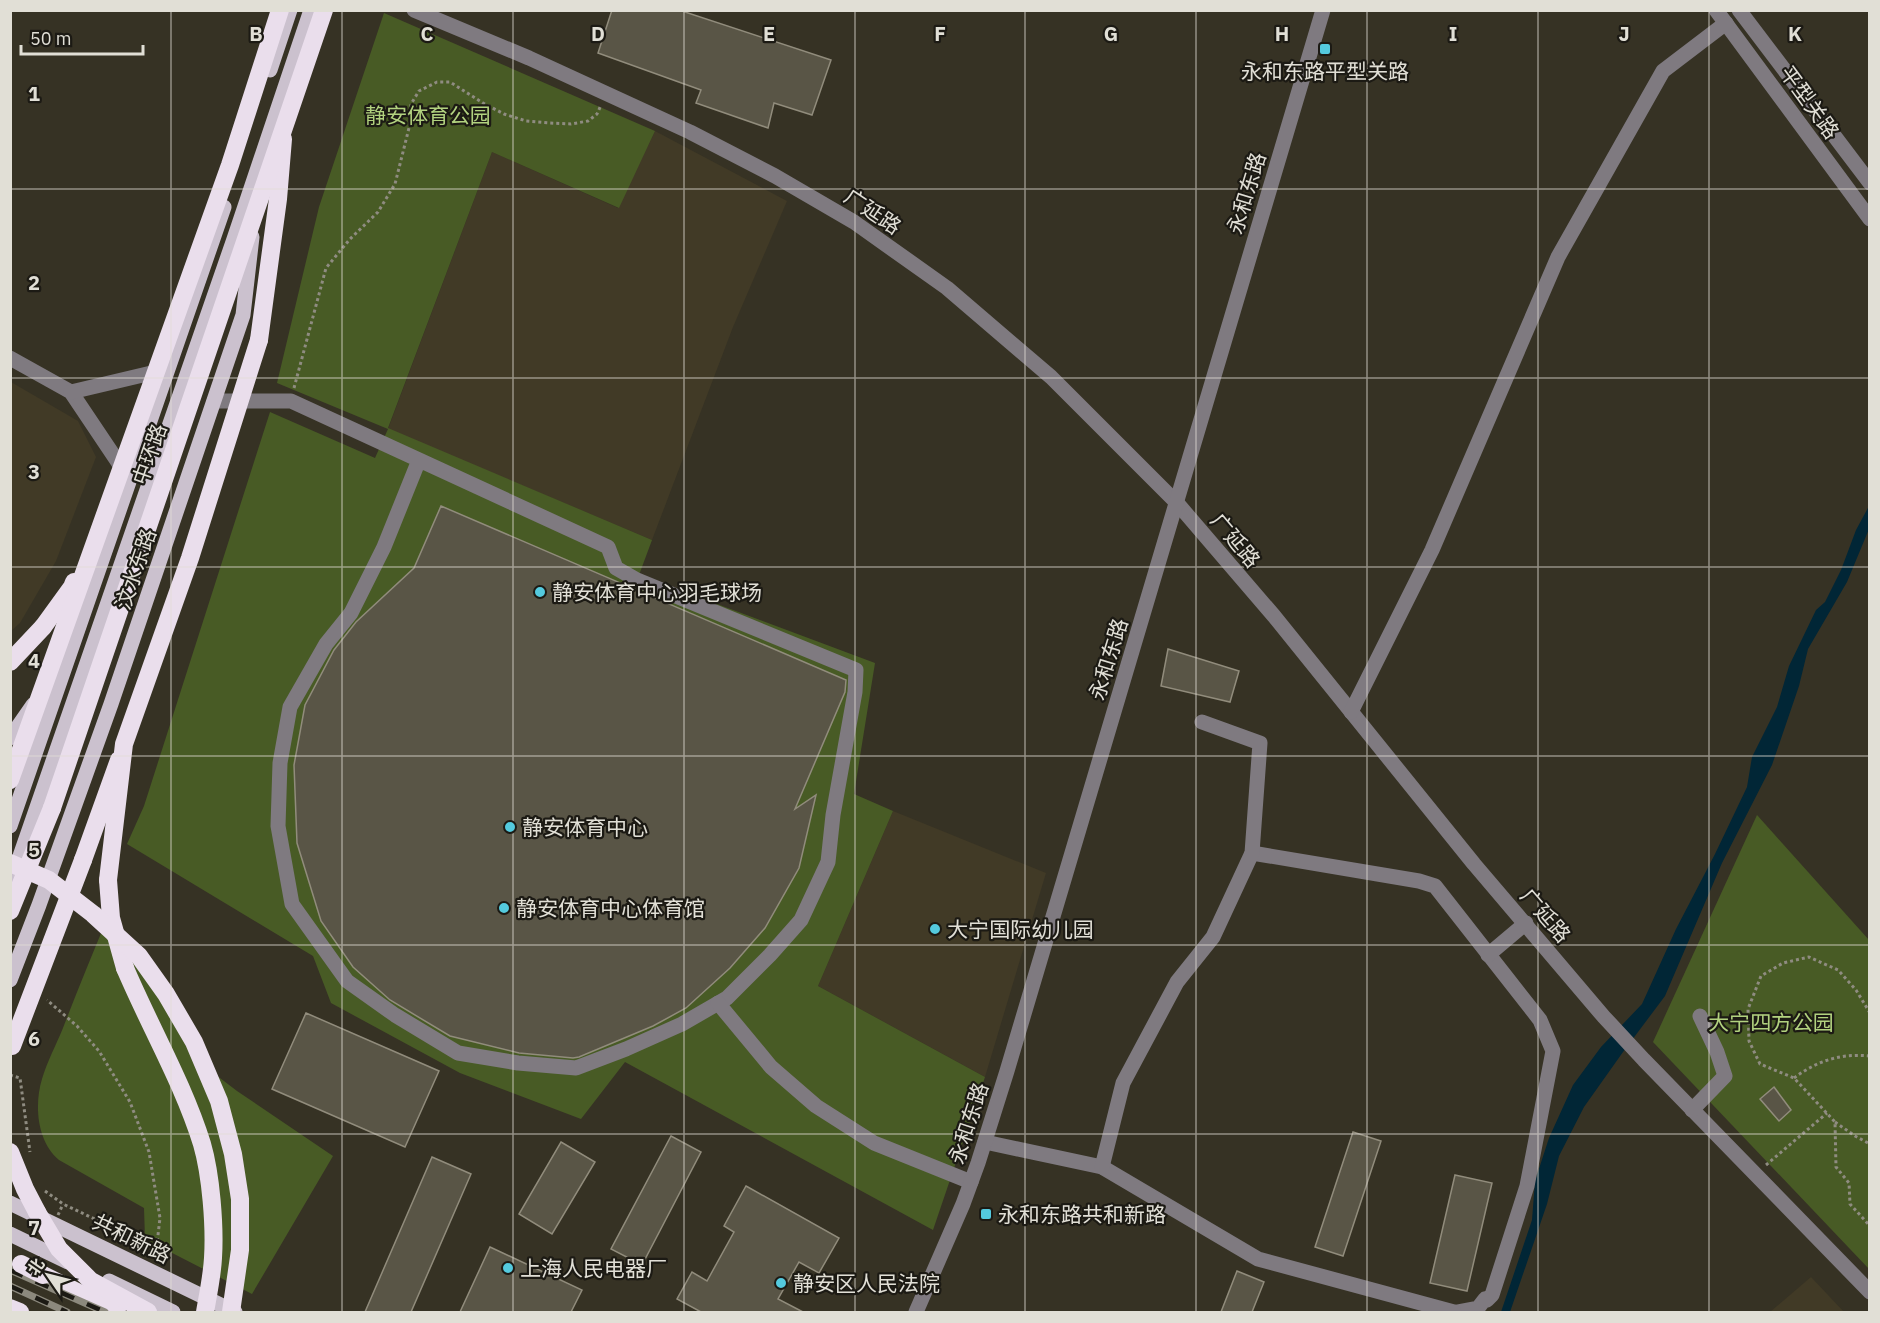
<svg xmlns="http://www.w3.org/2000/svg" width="1880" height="1323" viewBox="0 0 1880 1323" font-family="'IBM Plex Sans','Noto Sans SC',sans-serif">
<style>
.built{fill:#413a26}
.green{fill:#485b25}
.water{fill:#012636}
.building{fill:#595546;stroke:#918c7c;stroke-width:1.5}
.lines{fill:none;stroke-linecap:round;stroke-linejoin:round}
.path{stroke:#8f8c81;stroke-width:3;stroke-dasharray:3 3;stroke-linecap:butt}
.minor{stroke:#7f7a80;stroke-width:15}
.major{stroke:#cbc1ce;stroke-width:15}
.highway{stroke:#eadeec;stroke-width:18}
.rail-casing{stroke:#8c897d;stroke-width:7}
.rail{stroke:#1c1a14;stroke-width:4.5;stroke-dasharray:14;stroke-linecap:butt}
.path-bridge{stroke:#8f8c81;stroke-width:3;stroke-dasharray:3 3;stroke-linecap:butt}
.highway-bridge{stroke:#eadeec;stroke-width:18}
.grid{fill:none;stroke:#e1dfd6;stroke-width:1.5;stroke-opacity:0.55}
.poi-dot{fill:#54cade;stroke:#1c1a14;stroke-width:2}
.labels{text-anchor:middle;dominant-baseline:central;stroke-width:4.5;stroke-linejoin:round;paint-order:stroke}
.poi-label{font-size:21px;fill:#e1dfd6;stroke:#1c1a14;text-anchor:start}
.street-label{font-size:21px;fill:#e1dfd6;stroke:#1c1a14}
.park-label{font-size:21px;fill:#b2d27f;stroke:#1c1a14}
.grid-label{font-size:20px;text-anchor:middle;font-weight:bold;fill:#e1dfd6;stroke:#1c1a14;stroke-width:4.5;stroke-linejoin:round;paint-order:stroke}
</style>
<rect width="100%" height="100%" fill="#363224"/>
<!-- built -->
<g class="built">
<polygon points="655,131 787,201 733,327 652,540 388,429 492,152 618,208"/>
<polygon points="11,382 78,421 96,457 56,561 20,623 11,631"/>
<polygon points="893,811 1046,873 985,1077 818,986"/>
<polygon points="1811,1277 1844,1312 1770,1312"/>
</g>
<!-- green -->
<g class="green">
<polygon points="384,13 655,131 619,208 492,152 388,428 652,540 639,575 875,663 854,794 893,811 818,986 985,1077 933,1230 625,1062 581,1119 460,1073 331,1003 313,956 127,844 144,806 270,412 375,458 388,429 277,383 319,207"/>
<polygon points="1757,815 1869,940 1869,1269 1653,1042"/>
<path d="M104,926L162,998L199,1062L237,1091L333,1156L252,1294L145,1239L144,1208L59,1160C37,1142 34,1105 42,1079C47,1062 56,1045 63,1028C76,994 90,960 104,926Z"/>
</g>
<!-- water -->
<polygon class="water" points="1869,506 1869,529 1847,582 1808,649 1799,686 1772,765 1722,863 1665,996 1623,1052 1584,1107 1559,1156 1547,1204 1510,1312 1501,1312 1532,1220 1535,1181 1549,1138 1573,1085 1601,1047 1642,1004 1676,929 1715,854 1747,787 1752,757 1777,707 1789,666 1816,610 1825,602 1841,570 1856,530"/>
<!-- building -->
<g class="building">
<polygon points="612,10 679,10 831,60 812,115 774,103 768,128 696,103 701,90 598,53"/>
<polygon points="441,506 846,680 845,692 795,809 816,795 799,868 765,928 730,968 686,1008 653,1026 579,1057 573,1058 519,1053 450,1036 390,1000 353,967 321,921 297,843 294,765 305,705 334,650 356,622 414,568"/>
<polygon points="1168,649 1239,671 1230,702 1161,686"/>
<polygon points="306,1013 439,1071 405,1147 272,1089"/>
<polygon points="1774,1087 1791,1110 1779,1121 1760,1099"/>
<polygon points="1353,1132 1381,1141 1343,1256 1315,1247"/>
<polygon points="671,1136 701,1152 642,1265 611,1249"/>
<polygon points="561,1142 595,1162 552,1234 519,1214"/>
<polygon points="432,1157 471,1174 411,1312 365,1312"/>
<polygon points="1455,1175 1492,1183 1467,1291 1430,1283"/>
<polygon points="746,1186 839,1238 819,1273 799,1262 778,1299 803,1312 701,1312 677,1299 692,1272 707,1281 734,1232 724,1226"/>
<polygon points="490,1247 582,1290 571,1312 460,1312"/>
<polygon points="1237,1271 1264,1282 1252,1312 1221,1312"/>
</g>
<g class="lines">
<!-- path -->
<g class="path">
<polyline points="294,388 326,268 350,239 378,212 395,184 410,124 411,104 419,91 437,82 450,82 483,103 504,114 526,121 550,123 571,124 588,121 597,114 601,105"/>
<polyline points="1870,1013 1856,990 1838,970 1809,957 1783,963 1761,976 1748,1009 1749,1041 1760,1064 1794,1078 1835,1122 1836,1167 1849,1183 1850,1204 1870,1226"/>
<polyline points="10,1075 20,1078 30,1152"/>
<path d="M1794,1078C1817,1061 1840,1053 1870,1056"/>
<polyline points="1835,1122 1855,1136 1870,1144"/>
<polyline points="1766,1165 1827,1113"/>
<polyline points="45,1191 63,1204 118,1230 156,1252 160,1218 149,1152 130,1102 99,1051 77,1026 47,1000"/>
</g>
<!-- minor -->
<g class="minor">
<polyline points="414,10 529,58 690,132 775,176 854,222 947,288 1051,377 1177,503 1274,616 1474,864 1604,1017 1644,1060 1870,1292"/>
<polyline points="1716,10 1870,219"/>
<polyline points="1739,10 1870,183"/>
<polyline points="10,358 71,392 126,474"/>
<polyline points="71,392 164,370"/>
<polyline points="214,401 291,401 608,547 616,568 637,580 856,670 855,692 833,815 828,862 801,920 770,955 727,998 682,1024 626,1049 576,1068 518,1063 458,1053 395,1015 347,981 292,904 278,826 280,763 290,707 326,644 351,613 384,547 419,460"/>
<polyline points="1351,712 1432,550 1558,257 1663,71 1726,23"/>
<polyline points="1252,853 1419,881 1435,886 1540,1020 1553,1051 1527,1186 1492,1295 1487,1300 1485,1299 1478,1308 1457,1312"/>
<polyline points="1488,955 1526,923"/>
<polyline points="718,1003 771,1067 816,1106 874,1143 971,1182"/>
<polyline points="1692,1110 1725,1076 1717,1052 1700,1016"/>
<polyline points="985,1142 1102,1167 1258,1259 1454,1312"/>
<polyline points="1102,1167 1123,1083 1177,982 1213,937 1252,853 1260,743 1202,722"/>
<path d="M916,1312L963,1204L978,1163L1007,1071C1113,718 1216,364 1323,10"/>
</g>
<!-- major -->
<g class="major">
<polyline points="270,70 290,10"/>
<polyline points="10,738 33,705"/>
<polyline points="10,826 224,207"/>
<polyline points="10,885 234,239 311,10"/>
<polyline points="10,980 39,905 111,704 243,315 252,237"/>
<polyline points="10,1203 235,1312"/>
<polyline points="10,1234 68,1262"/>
<polyline points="109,1281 173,1312"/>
</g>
<!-- highway -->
<g class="highway">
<polyline points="259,340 278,199 283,139"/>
<polyline points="10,662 43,627"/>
<polyline points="83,860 119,760"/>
<polyline points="108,880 111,918 125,968"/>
<polyline points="10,911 52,808"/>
<polyline points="10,1152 25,1189 37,1212"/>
<polyline points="43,1275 117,1312"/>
</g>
<defs>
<g id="rail">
<polyline points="10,1270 105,1312"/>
<polyline points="10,1286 67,1312"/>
</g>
</defs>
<!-- rail casing -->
<use href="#rail" class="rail-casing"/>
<!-- rail -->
<use href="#rail" class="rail"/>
<!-- path-bridge -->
<polyline class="path-bridge" points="58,1215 63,1204"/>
<!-- highway-bridge -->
<g class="highway-bridge">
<polyline points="43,627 72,587 74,582"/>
<polyline points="10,780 230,165 280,10"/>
<polyline points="52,808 324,10"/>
<polyline points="10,863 49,880 93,914 139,956 166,994 194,1042 219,1101 233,1154 240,1199 240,1250 231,1312"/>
<polyline points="108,880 124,744 190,558 259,340"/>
<path d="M125,968C150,1027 183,1083 202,1144C211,1175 215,1226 213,1258C212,1276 208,1295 205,1312"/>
<polyline points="12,1046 83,860"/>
<polyline points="37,1212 59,1249 91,1281 148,1312"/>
<polyline points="21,1264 43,1275"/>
<polyline points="10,1308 20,1312"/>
</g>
</g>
<!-- grid -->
<path class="grid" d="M171,10V1312M342,10V1312M513,10V1312M684,10V1312M855,10V1312M1025,10V1312M1196,10V1312M1367,10V1312M1538,10V1312M1709,10V1312M10,189H1870M10,378H1870M10,567H1870M10,756H1870M10,945H1870M10,1134H1870"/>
<!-- markers -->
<g class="poi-dot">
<rect x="1319" y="43" width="12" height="12" rx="3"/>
<circle cx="540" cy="592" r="6"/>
<circle cx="510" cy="827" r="6"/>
<circle cx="504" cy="908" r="6"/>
<circle cx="935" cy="929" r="6"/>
<rect x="980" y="1208" width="12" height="12" rx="3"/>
<circle cx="508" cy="1268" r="6"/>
<circle cx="781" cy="1283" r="6"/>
</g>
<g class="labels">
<!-- poi labels -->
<g class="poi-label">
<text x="1325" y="71" text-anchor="middle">永和东路平型关路</text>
<text x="552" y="592">静安体育中心羽毛球场</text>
<text x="522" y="827">静安体育中心</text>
<text x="516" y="908">静安体育中心体育馆</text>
<text x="947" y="929">大宁国际幼儿园</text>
<text x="998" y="1214">永和东路共和新路</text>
<text x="520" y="1268">上海人民电器厂</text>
<text x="793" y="1283">静安区人民法院</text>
</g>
<!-- street labels -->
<g class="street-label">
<text transform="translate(1810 102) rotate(54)">平型关路</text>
<text transform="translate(1246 193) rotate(-73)">永和东路</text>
<text transform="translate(873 211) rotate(34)">广延路</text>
<text transform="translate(149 454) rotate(-71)">中环路</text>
<text transform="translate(1236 540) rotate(50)">广延路</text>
<text transform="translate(135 569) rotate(-71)">汶水东路</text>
<text transform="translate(1108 659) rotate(-73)">永和东路</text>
<text transform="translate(1546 915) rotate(49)">广延路</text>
<text transform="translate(968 1123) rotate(-72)">永和东路</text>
<text transform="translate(132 1238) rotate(26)">共和新路</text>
</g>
<!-- park labels -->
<g class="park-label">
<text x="428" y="115">静安体育公园</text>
<text x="1771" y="1022">大宁四方公园</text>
</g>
</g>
<g class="grid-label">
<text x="256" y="41">B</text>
<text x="427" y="41">C</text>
<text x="598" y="41">D</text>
<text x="769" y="41">E</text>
<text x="940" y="41">F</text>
<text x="1111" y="41">G</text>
<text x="1282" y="41">H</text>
<text x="1453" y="41">I</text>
<text x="1624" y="41">J</text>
<text x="1795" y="41">K</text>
<text x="34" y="101">1</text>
<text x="34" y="290">2</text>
<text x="34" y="479">3</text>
<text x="34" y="668">4</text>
<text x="34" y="857">5</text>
<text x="34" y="1046">6</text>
<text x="34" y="1235">7</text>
</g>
<!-- border -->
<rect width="1880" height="1323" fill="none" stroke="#e1dfd6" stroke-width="24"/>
<!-- north arrow -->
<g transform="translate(48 1275) rotate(305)" stroke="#1c1a14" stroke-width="4.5" paint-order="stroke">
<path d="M0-4.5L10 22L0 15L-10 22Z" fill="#e1dfd6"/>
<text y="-9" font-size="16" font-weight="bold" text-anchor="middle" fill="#e1dfd6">北</text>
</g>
<!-- scale -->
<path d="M21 45v9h122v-9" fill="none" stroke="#e1dfd6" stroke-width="3"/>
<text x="30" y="45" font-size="18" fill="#e1dfd6" stroke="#1c1a14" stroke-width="4.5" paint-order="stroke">50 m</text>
</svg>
